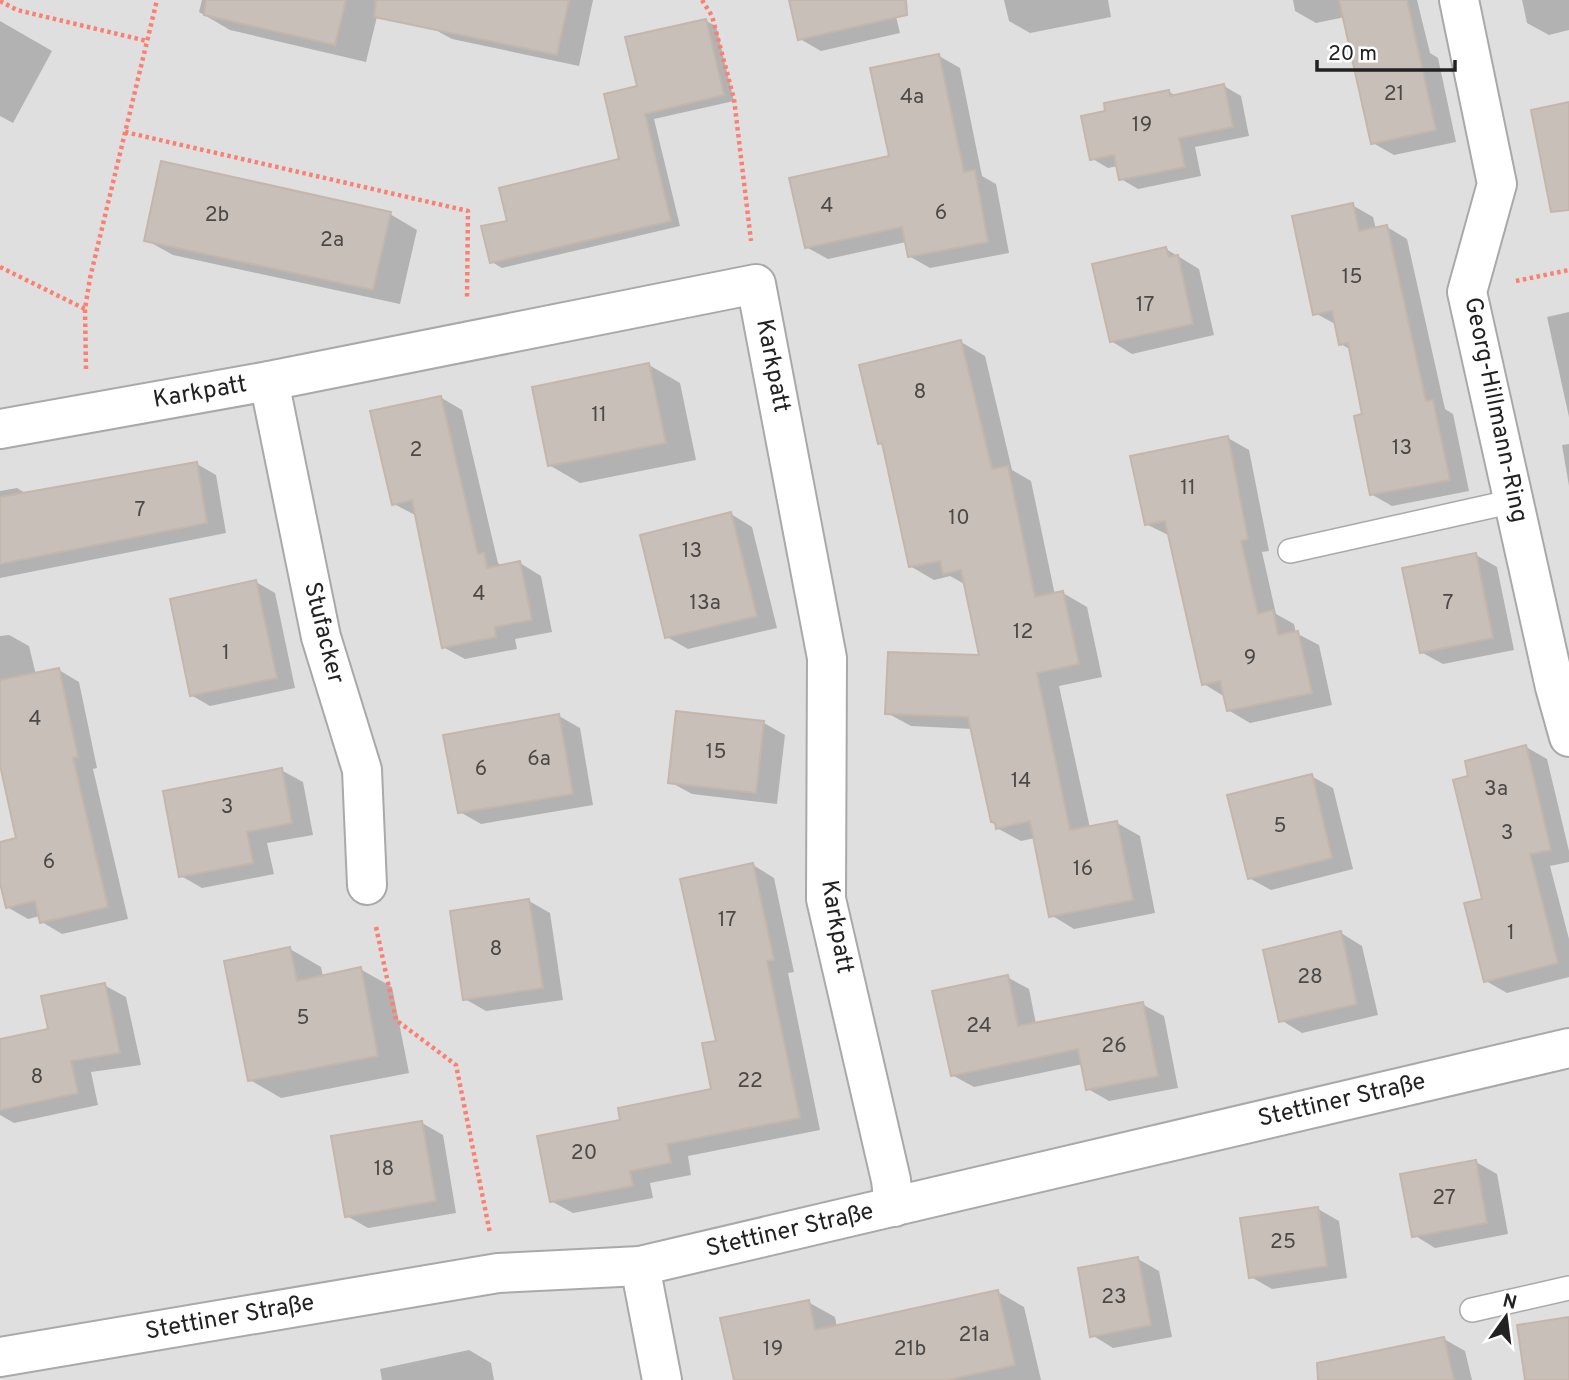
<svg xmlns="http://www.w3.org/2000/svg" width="1569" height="1380" viewBox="0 0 1569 1380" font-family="Overpass,sans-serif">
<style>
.residential{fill:#e0dfdf}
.shadow{fill:#0003}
.building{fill:#c7bfb8;stroke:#c4b6ab;stroke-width:2}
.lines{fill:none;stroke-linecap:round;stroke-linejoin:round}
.lane-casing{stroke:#a9a9a9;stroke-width:26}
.street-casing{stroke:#a9a9a9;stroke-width:42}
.path{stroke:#fa8072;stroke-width:4.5;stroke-dasharray:3.5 3.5;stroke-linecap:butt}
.lane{stroke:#fff;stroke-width:23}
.street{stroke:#fff;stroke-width:38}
.labels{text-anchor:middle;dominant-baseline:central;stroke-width:6;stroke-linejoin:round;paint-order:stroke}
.number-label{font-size:21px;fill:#4b4948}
.street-label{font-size:24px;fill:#222;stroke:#fff}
</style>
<rect width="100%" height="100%" fill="#f2efe9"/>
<!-- residential -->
<rect class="residential" x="0" y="0" width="1569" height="1380"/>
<!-- shadow -->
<g class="shadow">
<polygon points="202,0 381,0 366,62 230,30 199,12"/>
<polygon points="436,0 593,0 579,66 452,39 430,27"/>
<polygon points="791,0 892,0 900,33 821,51 800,39"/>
<polygon points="1004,0 1108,0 1111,17 1030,33 1009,21"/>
<polygon points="1293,0 1417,0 1430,53 1438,58 1456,142 1394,155 1373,143 1345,17 1316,23 1295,11"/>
<polygon points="1522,0 1569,0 1569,30 1549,35 1527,23"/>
<polygon points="0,21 52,51 13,123 0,116"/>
<polygon points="706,21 716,26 734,101 654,119 680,226 502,268 492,262 509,222 622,160 639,88"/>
<polygon points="939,56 960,68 982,176 996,184 1009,253 930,268 909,256 906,242 828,259 806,247 891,157"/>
<polygon points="1224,86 1241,96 1249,136 1195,147 1201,176 1138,189 1121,179 1118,166 1108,168 1091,158 1107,112 1169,92 1177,96"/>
<polygon points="1352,205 1373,217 1376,229 1387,227 1407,239 1445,409 1453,414 1469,491 1392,506 1371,494 1364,416 1351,350 1341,344 1337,325 1315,313"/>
<polygon points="390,214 417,230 400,304 173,255 146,240"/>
<polygon points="1166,249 1199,269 1214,335 1132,354 1111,341"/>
<polygon points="1569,312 1569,417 1547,317"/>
<polygon points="961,342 985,356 1012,470 1031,481 1055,595 1063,593 1087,607 1102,677 1059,686 1090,828 1117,823 1140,836 1155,913 1074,929 1051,915 1035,838 1021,841 997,828 973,729 911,726 887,713 981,657 966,585 950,576 934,580 910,566 885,445 880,442"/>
<polygon points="649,365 680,383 696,460 580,483 549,465"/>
<polygon points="440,397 462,410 498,563 504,567 520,563 541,576 552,632 515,639 517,649 465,659 443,647 417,516 394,504"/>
<polygon points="1228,438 1249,450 1269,551 1262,552 1276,614 1294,624 1296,633 1319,645 1332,705 1250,723 1228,710 1225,697 1204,684 1170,536 1146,524"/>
<polygon points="1569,444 1569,486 1562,445"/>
<polygon points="197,464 216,475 226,533 0,578 0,491 17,488 27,494"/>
<polygon points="731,514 752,527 777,628 688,649 667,637"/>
<polygon points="1476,555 1497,567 1514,650 1443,664 1421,652"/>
<polygon points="256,582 275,593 295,688 210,706 191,695"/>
<polygon points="9,635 29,646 36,675 59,670 79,682 97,768 93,769 128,919 62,934 42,922 40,916 28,919 7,907 0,875 0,844 18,840 0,757 0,636"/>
<polygon points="559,716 580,728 593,805 481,824 460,812"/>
<polygon points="764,723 785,735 777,804 692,794 670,782"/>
<polygon points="1526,747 1547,759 1569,851 1569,862 1550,866 1569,939 1569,977 1507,993 1486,981 1484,900 1471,777"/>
<polygon points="281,770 303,782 313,835 267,843 274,874 202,888 181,876"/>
<polygon points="1311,776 1333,788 1353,869 1271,890 1249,878"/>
<polygon points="753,865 774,878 794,972 788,973 820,1130 688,1156 691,1175 650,1183 653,1198 573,1213 551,1201 622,1121 713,1091 718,1042"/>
<polygon points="529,901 550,913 563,1000 486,1011 465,999"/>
<polygon points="1341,933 1362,946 1378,1015 1302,1033 1281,1020"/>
<polygon points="290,949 321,967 323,977 360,969 392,987 409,1073 281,1098 250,1080"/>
<polygon points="1007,977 1029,989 1036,1024 1142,1004 1164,1016 1178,1088 1109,1101 1088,1089 1083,1064 974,1087 952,1075"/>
<polygon points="104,985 126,997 141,1065 91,1072 98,1105 14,1123 0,1115 0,1041 50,1030"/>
<polygon points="422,1123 443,1135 456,1213 368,1228 347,1216"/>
<polygon points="1476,1162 1497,1174 1508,1234 1435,1248 1414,1235"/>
<polygon points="1318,1209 1339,1221 1347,1278 1272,1289 1251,1277"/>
<polygon points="1138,1259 1159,1271 1172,1337 1113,1348 1092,1335"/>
<polygon points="998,1292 1024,1307 1041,1380 736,1380 808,1302 835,1317 837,1327"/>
<polygon points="1444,1339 1465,1351 1472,1380 1355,1380"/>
<polygon points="469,1350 491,1363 494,1380 382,1380 380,1369"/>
</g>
<!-- building -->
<g class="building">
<polygon points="206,0 346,0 335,45 204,15"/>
<polygon points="376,0 569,0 557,55 374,17"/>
<polygon points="789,0 906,0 907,15 798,40"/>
<polygon points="1339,0 1407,0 1436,130 1371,144"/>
<polygon points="706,19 724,95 645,114 671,221 490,263 481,226 507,221 499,188 619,159 604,94 637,86 625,37"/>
<polygon points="939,54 964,172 975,170 988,242 908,257 902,227 805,248 789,178 889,156 870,68"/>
<polygon points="1224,84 1233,127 1179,138 1185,167 1119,180 1114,155 1090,160 1081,116 1105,111 1104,103 1169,90 1170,96"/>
<polygon points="1569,102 1569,210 1551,212 1531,110"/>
<polygon points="161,161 391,212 373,290 144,241"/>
<polygon points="1353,203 1359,231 1387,225 1426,401 1433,400 1450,480 1370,495 1354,416 1362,414 1348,343 1339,345 1332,311 1313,315 1292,216"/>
<polygon points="1166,247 1169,257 1178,255 1193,324 1110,342 1092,264"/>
<polygon points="961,340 992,469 1008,466 1035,597 1063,591 1079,664 1037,673 1070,830 1117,821 1133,900 1049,917 1030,821 996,829 995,823 991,822 968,717 885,714 888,652 979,655 961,570 943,574 940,561 909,567 882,443 878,444 859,365"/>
<polygon points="649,363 666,443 548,466 532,387"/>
<polygon points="441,396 478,554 484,553 487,568 520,561 532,620 495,627 496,637 442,648 412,500 392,505 370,411"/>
<polygon points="1228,436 1248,539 1241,541 1258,614 1273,610 1278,635 1298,631 1312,693 1227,711 1220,681 1202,685 1165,521 1145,525 1130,456"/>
<polygon points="197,462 207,523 0,564 0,497"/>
<polygon points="731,512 757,616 665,638 640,535"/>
<polygon points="1476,553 1493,638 1420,653 1402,568"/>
<polygon points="256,580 277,678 190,696 170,599"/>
<polygon points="59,668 78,757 73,758 108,907 40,923 35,901 6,908 0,883 0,842 16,838 0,765 0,680"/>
<polygon points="676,711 764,721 756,793 668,783"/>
<polygon points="559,714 573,794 458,813 443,735"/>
<polygon points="1526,745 1551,850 1530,854 1558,963 1484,982 1464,903 1482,899 1453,780 1468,776 1465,761"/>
<polygon points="282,768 292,823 247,832 253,863 179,877 163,791"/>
<polygon points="1312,774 1332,858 1248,879 1227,795"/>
<polygon points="753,863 774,960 767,961 800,1118 667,1144 671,1163 630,1171 633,1186 550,1202 537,1136 620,1120 618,1108 711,1089 702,1043 716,1041 680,879"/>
<polygon points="529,899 543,988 463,1000 450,911"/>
<polygon points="1341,931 1357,1004 1279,1022 1263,950"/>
<polygon points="290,947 297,981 361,967 378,1056 248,1081 224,961"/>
<polygon points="1008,975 1018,1026 1143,1002 1158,1076 1086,1090 1078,1049 951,1076 932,991"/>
<polygon points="105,983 120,1053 71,1061 78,1093 0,1110 0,1039 48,1029 41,996"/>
<polygon points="422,1121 436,1201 345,1217 331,1136"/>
<polygon points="1476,1160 1487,1223 1412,1237 1400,1174"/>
<polygon points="1318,1207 1327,1266 1249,1278 1240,1218"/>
<polygon points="1138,1257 1151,1325 1090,1337 1078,1268"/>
<polygon points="998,1290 1015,1365 948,1380 734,1380 720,1318 809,1300 815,1330"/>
<polygon points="1569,1317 1569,1380 1525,1380 1517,1325"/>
<polygon points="1444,1337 1454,1380 1318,1380 1317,1363"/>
</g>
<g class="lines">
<defs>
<g id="lane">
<polyline points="1290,551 1514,501"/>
<polyline points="1472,1310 1569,1288"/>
</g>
<g id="street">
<polyline points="1459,0 1497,184 1467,292 1555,687 1569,737"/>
<polyline points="269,381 321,637 362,770 367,885"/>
<polyline points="0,429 269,381 756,284 827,658 826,899 891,1180 894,1207"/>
<polyline points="640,1266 662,1380"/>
<polyline points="0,1357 498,1273 640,1266 1569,1048"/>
</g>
</defs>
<!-- lane casing -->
<use href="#lane" class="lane-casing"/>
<!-- street casing -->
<use href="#street" class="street-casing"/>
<!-- path -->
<g class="path">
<polyline points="702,0 712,16 734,99 751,241"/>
<polyline points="0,1 17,10 147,41"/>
<polyline points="125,132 468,211 467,299"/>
<polyline points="0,267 85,309"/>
<polyline points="1516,281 1569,270"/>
<polyline points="86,369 85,309 90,278 157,0"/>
<polyline points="376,927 396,1020 456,1065 490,1233"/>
</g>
<!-- lane -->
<use href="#lane" class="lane"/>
<!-- street -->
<use href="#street" class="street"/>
</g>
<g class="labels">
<!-- number labels -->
<g class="number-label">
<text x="1394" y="94">21</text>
<text x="912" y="97">4a</text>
<text x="1142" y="125">19</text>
<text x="827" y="206">4</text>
<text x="941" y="213">6</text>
<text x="217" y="215">2b</text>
<text x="332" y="240">2a</text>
<text x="1352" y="277">15</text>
<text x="1145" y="305">17</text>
<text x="920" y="392">8</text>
<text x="599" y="415">11</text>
<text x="1402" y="448">13</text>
<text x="416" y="450">2</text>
<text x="1188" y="488">11</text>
<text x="140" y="510">7</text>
<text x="959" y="518">10</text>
<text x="692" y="551">13</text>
<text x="479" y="594">4</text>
<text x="705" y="603">13a</text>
<text x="1448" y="603">7</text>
<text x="1023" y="632">12</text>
<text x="226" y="653">1</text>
<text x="1250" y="658">9</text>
<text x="35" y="719">4</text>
<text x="716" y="752">15</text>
<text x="539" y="759">6a</text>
<text x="481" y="769">6</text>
<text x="1021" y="781">14</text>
<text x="1496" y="789">3a</text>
<text x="227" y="807">3</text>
<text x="1280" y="826">5</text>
<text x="1507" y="833">3</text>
<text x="49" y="862">6</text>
<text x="1083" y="869">16</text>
<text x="727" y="920">17</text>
<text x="1511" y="933">1</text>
<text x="496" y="949">8</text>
<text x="1310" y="977">28</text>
<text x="303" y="1018">5</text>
<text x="979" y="1026">24</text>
<text x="1114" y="1046">26</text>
<text x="37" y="1077">8</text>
<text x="750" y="1081">22</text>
<text x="584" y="1153">20</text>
<text x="384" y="1169">18</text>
<text x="1444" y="1198">27</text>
<text x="1283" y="1242">25</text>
<text x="1114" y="1297">23</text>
<text x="974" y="1335">21a</text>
<text x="773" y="1349">19</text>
<text x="910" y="1349">21b</text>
</g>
<!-- street labels -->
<g class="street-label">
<text transform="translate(772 366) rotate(79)">Karkpatt</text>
<text transform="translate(200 393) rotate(-10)">Karkpatt</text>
<text transform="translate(1495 410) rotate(78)">Georg-Hillmann-Ring</text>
<text transform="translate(323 633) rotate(76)">Stufacker</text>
<text transform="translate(836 927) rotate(80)">Karkpatt</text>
<text transform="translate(1342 1101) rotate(-13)">Stettiner Straße</text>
<text transform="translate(790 1231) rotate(-13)">Stettiner Straße</text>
<text transform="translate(230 1318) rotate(-10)">Stettiner Straße</text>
</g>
</g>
<!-- north arrow -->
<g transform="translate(1506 1317) rotate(14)" stroke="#ffffff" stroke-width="5" paint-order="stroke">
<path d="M0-5L12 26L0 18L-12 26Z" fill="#222222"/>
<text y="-10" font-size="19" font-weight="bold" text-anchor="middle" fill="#222222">N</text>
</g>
<!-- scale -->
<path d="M1317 60v10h138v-10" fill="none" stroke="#222222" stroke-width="3.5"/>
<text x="1328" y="60" font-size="21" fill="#222222" stroke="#ffffff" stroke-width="5" paint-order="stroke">20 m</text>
</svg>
